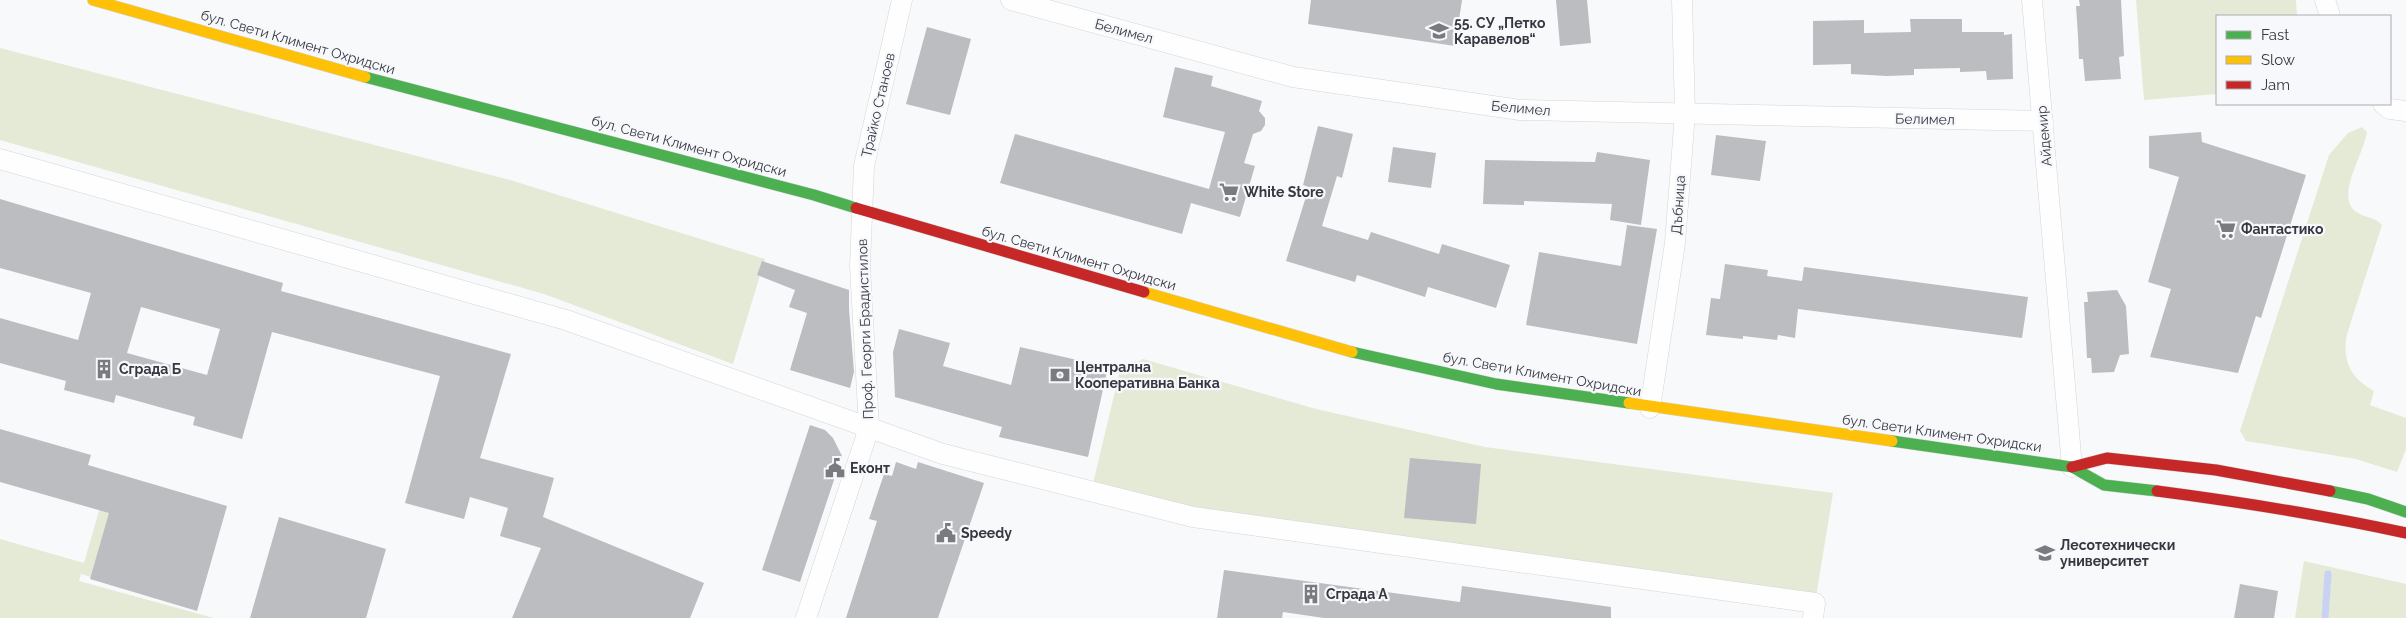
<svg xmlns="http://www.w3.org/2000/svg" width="2406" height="618" viewBox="0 0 2406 618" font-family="Raleway,sans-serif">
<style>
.green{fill:#e4ead5}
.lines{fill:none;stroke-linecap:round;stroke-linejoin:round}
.stream{stroke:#cad2f3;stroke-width:7}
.building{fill:#bcbdc1;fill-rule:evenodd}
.street-casing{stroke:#d4d5da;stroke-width:21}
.fast-casing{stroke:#d4d5da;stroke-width:12}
.slow-casing{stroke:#d4d5da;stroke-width:12}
.jam-casing{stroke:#d4d5da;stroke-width:12}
.street{stroke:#fefefe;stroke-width:20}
.fast{stroke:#4caf50;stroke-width:11}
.slow{stroke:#ffc107;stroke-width:11}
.jam{stroke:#c62828;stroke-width:11}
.labels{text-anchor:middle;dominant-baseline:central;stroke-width:4.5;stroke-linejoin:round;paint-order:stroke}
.poi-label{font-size:14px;font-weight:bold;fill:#36373f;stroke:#f7f8fc;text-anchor:start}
.street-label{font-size:14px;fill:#36373f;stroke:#f7f8fc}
</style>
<rect width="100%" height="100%" fill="#f8f9fb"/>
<!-- green -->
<g class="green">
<polygon points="2136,0 2296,0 2297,16 2217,16 2217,94 2144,100"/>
<polygon points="0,48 510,180 765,259 733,364 544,294 0,140"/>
<path d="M2362,127L2367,132C2364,153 2339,190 2352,208C2360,218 2375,216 2382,225L2347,334C2342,360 2350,378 2374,391L2370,405L2406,418V449L2397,472L2356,459L2246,441L2240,431L2329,155L2348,133Z"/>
<polygon points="1143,359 1316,409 1485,447 1833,493 1815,603 1091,492 1120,370"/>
<polygon points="109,476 192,607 81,574 79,581 214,618 0,618 0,539 84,563"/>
<polygon points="2304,561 2406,584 2406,618 2295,618"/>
</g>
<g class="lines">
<!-- stream -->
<polyline class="stream" points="2325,618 2328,574"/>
</g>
<!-- building -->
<g class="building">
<polygon points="1311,0 1462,0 1455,46 1308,24"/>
<polygon points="1556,0 1587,0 1591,43 1560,46"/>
<polygon points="2079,0 2121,0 2124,56 2119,57 2121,79 2085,81 2083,59 2079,59 2078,36 2076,6 2080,6"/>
<polygon points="1910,19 1962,19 1962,32 2004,32 2004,35 2012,34 2013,79 1987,80 1986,71 1960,72 1960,68 1914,69 1914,75 1887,76 1851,74 1851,64 1813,65 1813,21 1864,20 1864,33 1911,32"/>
<polygon points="927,27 971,39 950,115 906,104"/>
<polygon points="1175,67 1213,76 1211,86 1262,101 1259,111 1265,118 1265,125 1261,131 1253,134 1244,163 1255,166 1240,217 1191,203 1182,234 1000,183 1015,134 1209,189 1225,132 1163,117"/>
<polygon points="1318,126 1353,134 1342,178 1337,176 1322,226 1368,240 1371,232 1439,254 1442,244 1510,265 1496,308 1428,287 1425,297 1357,275 1355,282 1286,261 1309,187 1303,185"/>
<polygon points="2201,132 2202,142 2306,175 2261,318 2256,316 2238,373 2150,357 2171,289 2148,282 2179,177 2149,168 2149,136"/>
<polygon points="1716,135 1766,141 1760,181 1711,175"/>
<polygon points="1393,147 1436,153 1431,188 1388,182"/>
<polygon points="1597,152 1650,160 1641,225 1610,220 1612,204 1524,201 1524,205 1483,204 1485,160 1595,162"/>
<path d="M0,199L283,283L281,291L511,354L480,458L554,478L543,517L704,583L690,618H512L541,548L500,536L508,508L470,497L464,519L405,503L440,376L272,332L242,439L193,425L195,417L116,395L114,403L64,390L66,381L0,363V318L78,340L91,293L0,268ZM141,307L220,329L207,375L127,353Z"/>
<polygon points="1627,225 1657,229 1637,344 1526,325 1539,252 1621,266"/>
<polygon points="762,261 849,290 849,309 854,372 850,388 790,370 807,313 789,307 795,290 757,275"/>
<polygon points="1725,264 1768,270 1767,276 1802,281 1804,267 2028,297 2022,338 1798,309 1795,338 1778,335 1777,340 1743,336 1743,339 1706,335 1711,298 1720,299"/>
<polygon points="2117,290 2126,306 2129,354 2120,355 2114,372 2092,373 2091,358 2087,358 2084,302 2088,302 2087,292"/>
<polygon points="899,329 950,343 943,366 1011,385 1020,347 1108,367 1088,457 999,437 1002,427 895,397 893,352"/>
<polygon points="810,425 825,430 833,438 842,456 800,582 762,570"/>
<polygon points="0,429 91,455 88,465 227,506 197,611 90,579 109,513 0,482"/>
<polygon points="1410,458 1481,464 1476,524 1404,518"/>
<polygon points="896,462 916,469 918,462 984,483 938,618 846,618 877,521 869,519 884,474 892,476"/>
<polygon points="279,517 386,549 366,618 250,618"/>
<polygon points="1224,570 1460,602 1462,586 1611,607 1611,618 1324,618 1283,612 1282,618 1217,618"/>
<polygon points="2240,584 2278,591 2274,618 2234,618"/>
</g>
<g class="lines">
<defs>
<g id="street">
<polyline points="1011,0 1293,77 1520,110 2043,121"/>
<polyline points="2032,0 2072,467"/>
<polyline points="2325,0 2330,16"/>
<polyline points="2383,104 2390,109 2406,111"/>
<polyline points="0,159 566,320 943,454 1193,517 1815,603 1813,618"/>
<polyline points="1650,408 1675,243 1685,113 1682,0"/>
<polyline points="806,618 869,428 860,266 864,166 902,0"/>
</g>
<g id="fast">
<polyline points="365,77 814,195 856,208"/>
<polyline points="1352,352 1496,384 1629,403"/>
<polyline points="1892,441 2072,467 2104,485 2157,491"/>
<polyline points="2330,491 2368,499 2406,512"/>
</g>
<g id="slow">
<polyline points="93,0 365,77"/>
<polyline points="1144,292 1352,352"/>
<polyline points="1629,403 1892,441"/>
</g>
<g id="jam">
<polyline points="856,208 1144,292"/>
<polyline points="2072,467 2107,458 2216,470 2330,491"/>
<path d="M2157,491C2241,502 2323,515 2406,533"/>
</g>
</defs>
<!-- street casing -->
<use href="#street" class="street-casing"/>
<!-- fast casing -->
<use href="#fast" class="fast-casing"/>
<!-- slow casing -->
<use href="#slow" class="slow-casing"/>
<!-- jam casing -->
<use href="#jam" class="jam-casing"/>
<!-- street -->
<use href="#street" class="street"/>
<!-- fast -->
<use href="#fast" class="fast"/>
<!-- slow -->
<use href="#slow" class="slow"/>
<!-- jam -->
<use href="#jam" class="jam"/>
</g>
<!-- icons -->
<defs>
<symbol id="school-bare" viewBox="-9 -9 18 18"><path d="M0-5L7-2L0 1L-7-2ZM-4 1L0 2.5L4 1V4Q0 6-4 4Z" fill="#7a7b81" stroke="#f7f8fc" stroke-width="2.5" paint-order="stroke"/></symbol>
<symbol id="supermarket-bare" viewBox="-9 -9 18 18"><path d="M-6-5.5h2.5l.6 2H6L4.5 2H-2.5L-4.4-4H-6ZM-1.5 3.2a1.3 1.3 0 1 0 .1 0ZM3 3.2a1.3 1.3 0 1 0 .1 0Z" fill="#7a7b81" stroke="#f7f8fc" stroke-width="2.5" paint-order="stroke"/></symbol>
<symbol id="building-bare" viewBox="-9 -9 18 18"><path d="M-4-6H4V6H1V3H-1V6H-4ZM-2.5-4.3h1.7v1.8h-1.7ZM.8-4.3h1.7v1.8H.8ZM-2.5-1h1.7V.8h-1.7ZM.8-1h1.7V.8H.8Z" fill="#7a7b81" stroke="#f7f8fc" stroke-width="2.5" paint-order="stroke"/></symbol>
<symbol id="bank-bare" viewBox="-9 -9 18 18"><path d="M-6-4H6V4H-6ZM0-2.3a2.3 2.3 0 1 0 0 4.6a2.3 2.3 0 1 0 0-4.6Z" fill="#7a7b81" stroke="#f7f8fc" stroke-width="2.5" paint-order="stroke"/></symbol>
<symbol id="civic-bare" viewBox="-9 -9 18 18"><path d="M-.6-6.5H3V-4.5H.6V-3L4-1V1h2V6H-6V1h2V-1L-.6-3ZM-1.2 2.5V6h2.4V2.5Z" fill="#7a7b81" stroke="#f7f8fc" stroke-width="2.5" paint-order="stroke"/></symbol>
<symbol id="university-bare" viewBox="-9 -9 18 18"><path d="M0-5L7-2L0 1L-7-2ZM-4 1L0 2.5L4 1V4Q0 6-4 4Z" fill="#7a7b81" stroke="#f7f8fc" stroke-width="2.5" paint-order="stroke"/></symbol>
</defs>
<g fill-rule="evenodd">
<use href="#school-bare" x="1425" y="17" width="28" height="28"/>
<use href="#supermarket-bare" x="1215" y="178" width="28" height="28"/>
<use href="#supermarket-bare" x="2212" y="215" width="28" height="28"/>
<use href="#building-bare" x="90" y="355" width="28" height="28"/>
<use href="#bank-bare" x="1046" y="361" width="28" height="28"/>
<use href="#civic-bare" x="821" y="454" width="28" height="28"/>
<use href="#civic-bare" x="932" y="519" width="28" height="28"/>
<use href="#university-bare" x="2031" y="539" width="28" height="28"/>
<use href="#building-bare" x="1297" y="580" width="28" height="28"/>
</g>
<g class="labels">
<!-- poi labels -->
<g class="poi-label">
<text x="1454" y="23">55. СУ „Петко<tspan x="1454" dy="16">Каравелов“</tspan></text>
<text x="1244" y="192">White Store</text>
<text x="2241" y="229">Фантастико</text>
<text x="1075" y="367">Централна<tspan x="1075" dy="16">Кооперативна Банка</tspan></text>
<text x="119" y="369">Сграда Б</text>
<text x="850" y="468">Еконт</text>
<text x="961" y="533">Speedy</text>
<text x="2060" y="545">Лесотехнически<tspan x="2060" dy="16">университет</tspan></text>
<text x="1326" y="594">Сграда А</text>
</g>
<!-- street labels -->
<g class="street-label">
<text transform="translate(1124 31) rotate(15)">Белимел</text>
<text transform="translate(298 42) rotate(16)">бул. Свети Климент Охридски</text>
<text transform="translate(878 105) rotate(-77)">Трайко Станоев</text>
<text transform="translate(1521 108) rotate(5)">Белимел</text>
<text transform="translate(1925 119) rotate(1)">Белимел</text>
<text transform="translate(2044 136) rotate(-95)">Айдемир</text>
<text transform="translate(689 146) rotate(15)">бул. Свети Климент Охридски</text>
<text transform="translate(1678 205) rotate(-86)">Дъбница</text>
<text transform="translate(1079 258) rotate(16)">бул. Свети Климент Охридски</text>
<text transform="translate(865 329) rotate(-92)">Проф. Георги Брадистилов</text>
<text transform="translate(1542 374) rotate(10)">бул. Свети Климент Охридски</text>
<text transform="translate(1942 433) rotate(8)">бул. Свети Климент Охридски</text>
</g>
</g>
<!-- legend -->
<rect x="2216" y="15" width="175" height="90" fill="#f7f8fc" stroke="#aaabb0"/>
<rect x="2226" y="31" width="25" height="8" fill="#4caf50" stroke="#aaabb0"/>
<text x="2261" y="40" font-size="15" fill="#36373f">Fast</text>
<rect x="2226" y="56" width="25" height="8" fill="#ffc107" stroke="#aaabb0"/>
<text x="2261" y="65" font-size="15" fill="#36373f">Slow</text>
<rect x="2226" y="81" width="25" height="8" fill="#c62828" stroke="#aaabb0"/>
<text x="2261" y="90" font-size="15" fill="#36373f">Jam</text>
</svg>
